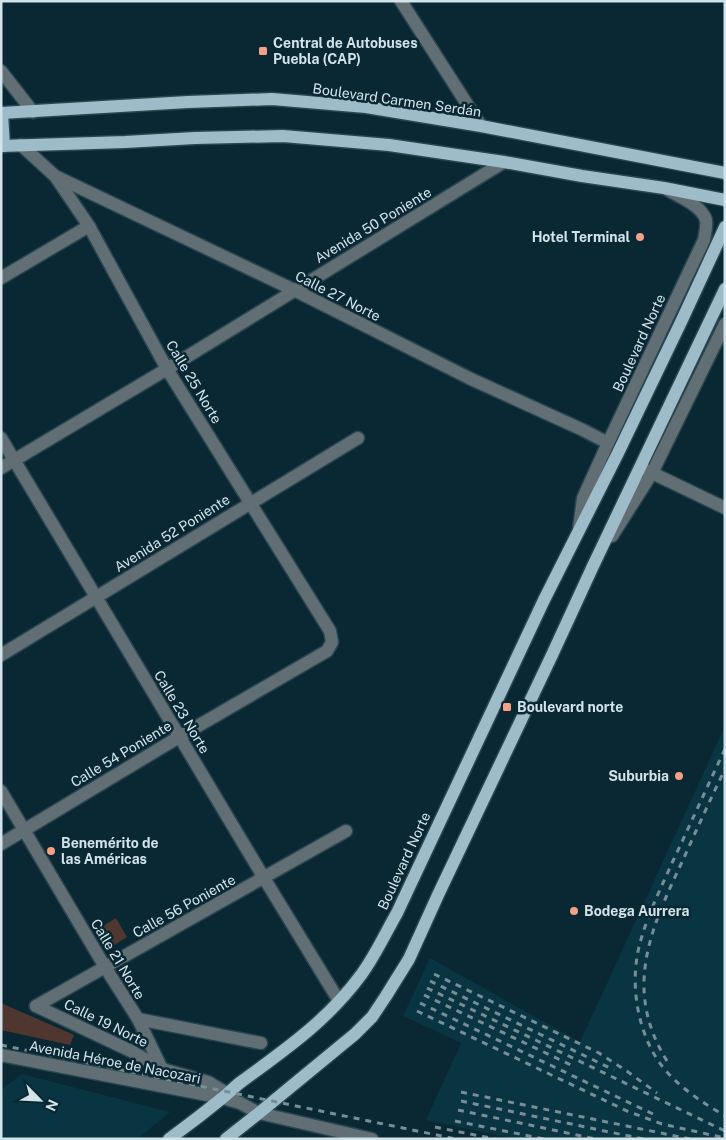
<svg xmlns="http://www.w3.org/2000/svg" width="726" height="1140" viewBox="0 0 726 1140" font-family="'Public Sans',sans-serif">
<style>
.built{fill:#093441}
.green{fill:#4f362f}
.lines{fill:none;stroke-linecap:round;stroke-linejoin:round}
.minor-casing{stroke:#294650;stroke-width:15}
.major-casing{stroke:#294650;stroke-width:15}
.minor{stroke:#616f75;stroke-width:12}
.major{stroke:#9dbbc8;stroke-width:12}
.rail{stroke:#778e97;stroke-width:3;stroke-dasharray:6 6;stroke-linecap:butt}
.poi-dot{fill:#f49f86;stroke:#092833;stroke-width:2}
.labels{text-anchor:middle;dominant-baseline:central;stroke-width:5;stroke-linejoin:round;paint-order:stroke}
.poi-label{font-size:14px;font-weight:bold;fill:#d2e3ea;stroke:#092833;text-anchor:start}
.street-label{font-size:14px;fill:#d2e3ea;stroke:#092833}
</style>
<rect width="100%" height="100%" fill="#092833"/>
<!-- built -->
<g class="built">
<polygon points="725,726 725,1139 516,1139 426,1120 461,1043 403,1016 430,958 580,1042"/>
<polygon points="22,1074 170,1112 137,1139 1,1139 1,1090"/>
</g>
<!-- green -->
<g class="green">
<polygon points="116,918 127,937 108,949 96,930"/>
<polygon points="1,1003 74,1035 70,1045 1,1030"/>
</g>
<g class="lines">
<defs>
<g id="minor">
<polyline points="401,1 481,126"/>
<polyline points="1,71 33,112"/>
<polyline points="55,176 294,290 471,379 583,430 608,443"/>
<polyline points="1,278 89,226"/>
<polyline points="1,438 264,878 339,1001"/>
<polyline points="1,468 167,369 504,162"/>
<polyline points="646,470 725,508"/>
<path d="M579,529L583,498L608,443L704,240C705,234 707,227 706,220C702,206 680,197 668,190"/>
<polyline points="612,536 652,473 725,324"/>
<polyline points="1,655 358,438"/>
<polyline points="1,791 105,967 138,1019 162,1069"/>
<polyline points="1,844 179,737 327,651 332,642 330,631 167,369 89,226 55,176 21,145"/>
<polyline points="36,1006 346,831"/>
<polyline points="36,1006 131,1051 162,1069 208,1082 233,1097"/>
<polyline points="138,1019 261,1043"/>
<polyline points="1,1055 223,1098 240,1103 259,1113 372,1139"/>
</g>
<g id="major">
<polyline points="1,113 188,102 272,99 366,107 481,126 725,173"/>
<polyline points="2,113 4,146"/>
<polyline points="1,146 125,142 195,138 283,136 389,145 504,162 582,176 664,188 725,200"/>
<path d="M169,1139C187,1126 204,1113 221,1099C228,1094 234,1087 241,1082C286,1049 327,1021 361,975C375,956 385,934 397,913L544,600L618,453L681,322L725,227"/>
<polyline points="226,1139 259,1113 355,1034 372,1017 386,996 409,959 438,895 552,655 593,566 725,289"/>
</g>
</defs>
<!-- minor casing -->
<use href="#minor" class="minor-casing"/>
<!-- major casing -->
<use href="#major" class="major-casing"/>
<!-- minor -->
<use href="#minor" class="minor"/>
<!-- major -->
<use href="#major" class="major"/>
<!-- rail -->
<g class="rail">
<path d="M725,749C707,787 690,825 672,863C660,890 646,918 639,947C629,988 639,1041 667,1072C683,1090 705,1104 725,1116"/>
<polyline points="434,974 599,1053 628,1072 657,1093"/>
<polyline points="430,981 614,1070"/>
<polyline points="427,988 725,1131"/>
<polyline points="424,995 571,1065"/>
<polyline points="420,1003 655,1115"/>
<polyline points="417,1011 627,1111 662,1124 725,1138"/>
<polyline points="1,1045 456,1139"/>
<path d="M667,1061C623,990 650,930 682,862C696,831 710,800 725,769"/>
<polyline points="461,1092 690,1139"/>
<polyline points="461,1101 643,1139"/>
<polyline points="458,1110 596,1139"/>
<polyline points="455,1121 544,1139"/>
<polyline points="435,1127 495,1139"/>
</g>
</g>
<!-- markers -->
<g class="poi-dot">
<rect x="258" y="46" width="10" height="10" rx="2.5"/>
<circle cx="640" cy="237" r="5"/>
<rect x="502" y="702" width="10" height="10" rx="2.5"/>
<circle cx="679" cy="776" r="5"/>
<circle cx="51" cy="851" r="5"/>
<circle cx="574" cy="911" r="5"/>
</g>
<g class="labels">
<!-- poi labels -->
<g class="poi-label">
<text x="273" y="43">Central de Autobuses<tspan x="273" dy="16">Puebla (CAP)</tspan></text>
<text x="630" y="237" text-anchor="end">Hotel Terminal</text>
<text x="517" y="707">Boulevard norte</text>
<text x="669" y="776" text-anchor="end">Suburbia</text>
<text x="61" y="843">Benemérito de<tspan x="61" dy="16">las Américas</tspan></text>
<text x="584" y="911">Bodega Aurrera</text>
</g>
<!-- street labels -->
<g class="street-label">
<text transform="translate(397 100) rotate(8)">Boulevard Carmen Serdán</text>
<text transform="translate(373 225) rotate(-31)">Avenida 50 Poniente</text>
<text transform="translate(338 296) rotate(27)">Calle 27 Norte</text>
<text transform="translate(639 343) rotate(-65)">Boulevard Norte</text>
<text transform="translate(194 382) rotate(59)">Calle 25 Norte</text>
<text transform="translate(172 533) rotate(-32)">Avenida 52 Poniente</text>
<text transform="translate(182 712) rotate(59)">Calle 23 Norte</text>
<text transform="translate(121 754) rotate(-31)">Calle 54 Poniente</text>
<text transform="translate(404 861) rotate(-65)">Boulevard Norte</text>
<text transform="translate(184 906) rotate(-29)">Calle 56 Poniente</text>
<text transform="translate(118 959) rotate(59)">Calle 21 Norte</text>
<text transform="translate(106 1023) rotate(26)">Calle 19 Norte</text>
<text transform="translate(115 1062) rotate(11)">Avenida Héroe de Nacozari</text>
</g>
</g>
<!-- border -->
<rect width="726" height="1140" fill="none" stroke="#d2e3ea" stroke-width="5"/>
<!-- north arrow -->
<g transform="translate(40 1100) rotate(114)" stroke="#092833" stroke-width="4" paint-order="stroke">
<path d="M0-4L9 19L0 12L-9 19Z" fill="#d2e3ea"/>
<text y="-8" font-size="14" font-weight="bold" text-anchor="middle" fill="#d2e3ea">N</text>
</g>
</svg>
